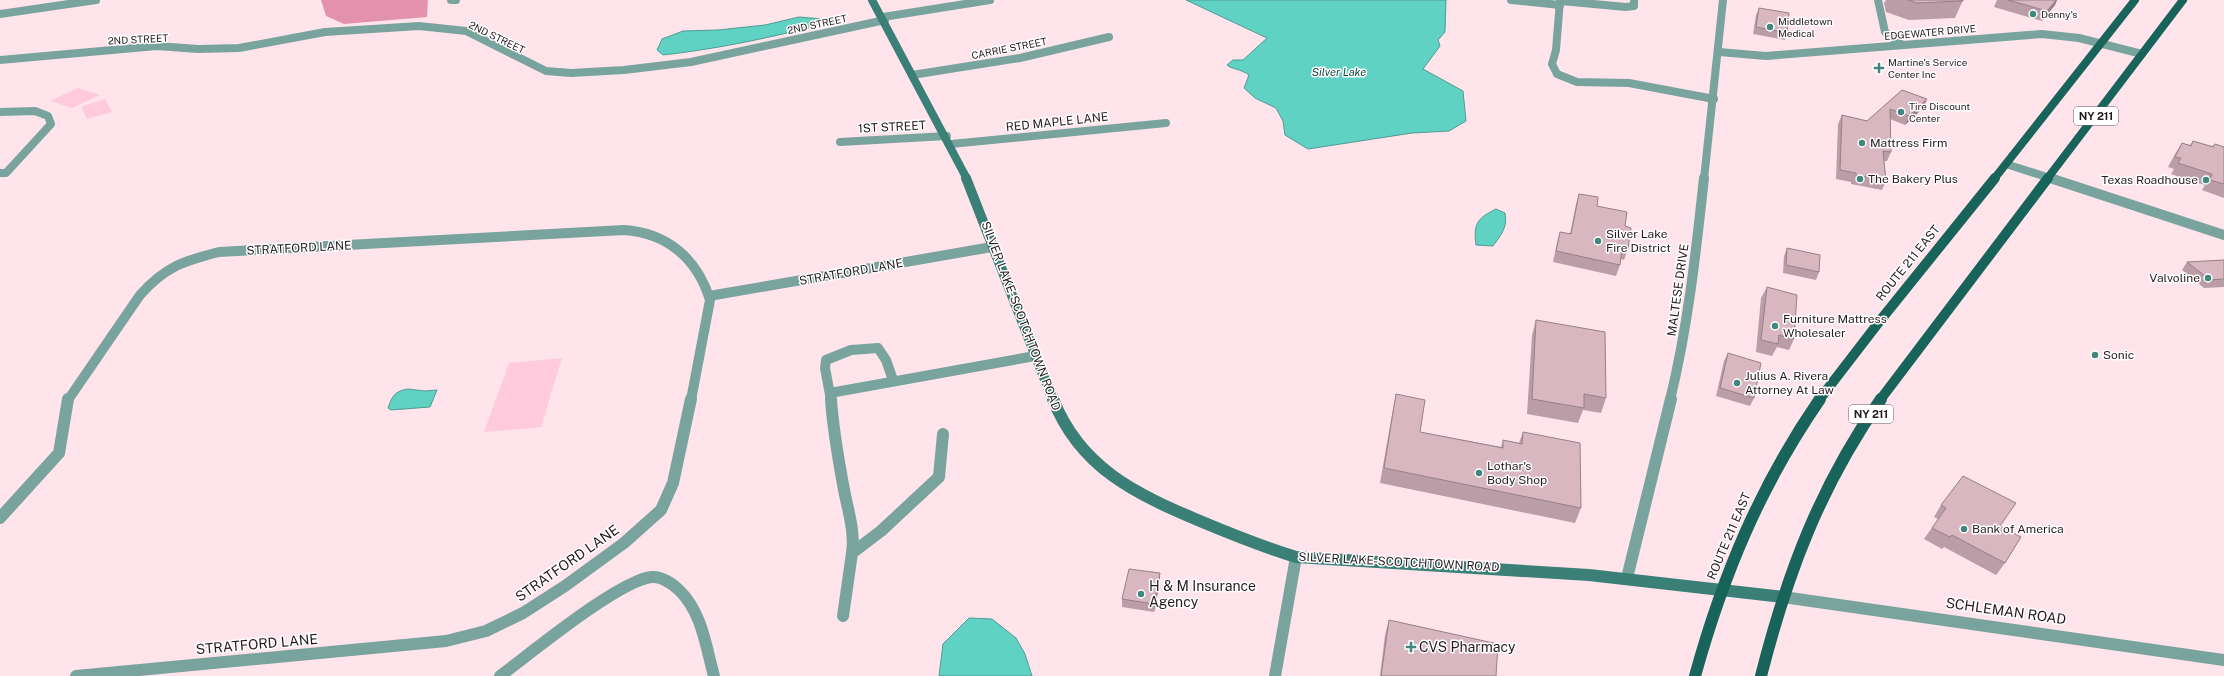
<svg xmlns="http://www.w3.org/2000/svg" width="2224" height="676" viewBox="0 0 2224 676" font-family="'Public Sans',sans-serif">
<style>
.green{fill:#ffcadb}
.forest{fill:#e491ae}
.water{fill:#60d2c4;stroke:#4f9b92}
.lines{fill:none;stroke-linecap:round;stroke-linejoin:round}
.street-far2{stroke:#79a49d;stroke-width:8}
.street-far1{stroke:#79a49d;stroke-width:10}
.street{stroke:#79a49d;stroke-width:12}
.secondary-far2{stroke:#3a8077;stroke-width:8}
.secondary-far1{stroke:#3a8077;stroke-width:10}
.secondary{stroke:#3a8077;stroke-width:12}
.primary-far2{stroke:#18645b;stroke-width:8}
.primary-far1{stroke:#18645b;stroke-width:10}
.primary{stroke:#18645b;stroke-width:12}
.wall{fill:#ba9da6}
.shaded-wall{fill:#978087}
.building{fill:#d8b7c1;stroke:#978087}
.poi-dot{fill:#41877e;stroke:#fff;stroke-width:1.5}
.labels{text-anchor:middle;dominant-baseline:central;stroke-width:3;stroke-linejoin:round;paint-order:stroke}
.far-poi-label{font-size:10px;fill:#271b1f;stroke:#fff;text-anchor:start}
.far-street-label{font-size:10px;fill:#271b1f;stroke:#fff}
.far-water-label{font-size:11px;font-style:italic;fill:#11453f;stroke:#fff}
.shield{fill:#fff;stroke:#685f62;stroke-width:1}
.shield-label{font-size:11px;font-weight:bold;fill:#271b1f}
.street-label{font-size:12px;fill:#271b1f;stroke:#fff}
.poi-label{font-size:12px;fill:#271b1f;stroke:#fff;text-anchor:start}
.near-street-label{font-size:14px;fill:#271b1f;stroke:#fff}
.near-poi-label{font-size:14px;fill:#271b1f;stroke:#fff;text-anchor:start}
</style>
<rect width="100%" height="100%" fill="#ffe4ec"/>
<!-- green -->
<g class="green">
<polygon points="78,88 100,95 72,108 50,101"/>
<polygon points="105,99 112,112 87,119 81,107"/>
<polygon points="562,358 541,427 484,432 509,363"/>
</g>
<!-- forest -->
<polygon class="forest" points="321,0 428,0 427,17 344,24 326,16"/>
<!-- water -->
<g class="water">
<path d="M1186,0H1446L1445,32L1438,40L1440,46L1423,69L1463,91L1466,121L1449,131L1412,133L1308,149L1285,135L1283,121L1276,108L1255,98L1244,88L1249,75C1241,69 1231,69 1227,65L1233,60H1243L1267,38Z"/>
<path d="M799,17L823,19L816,26C764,39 716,49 663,55L657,50L662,39L683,31L718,30L765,25Z"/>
<path d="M1496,209L1505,213C1508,227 1501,235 1493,246L1476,245C1473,223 1478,218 1496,209Z"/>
<path d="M408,389L425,391L437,390L430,407L391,410L388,408C392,396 395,391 408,389Z"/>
<polygon points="969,618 992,619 1016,638 1025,654 1032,676 939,676 943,644"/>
</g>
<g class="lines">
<!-- street-far2 -->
<g class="street-far2">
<polyline points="451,0 456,0"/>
<polyline points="1511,0 1560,5"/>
<polyline points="1560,0 1556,50 1552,64 1557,74 1577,82 1629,83 1714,99"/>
<polyline points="1878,0 1885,32 1901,44"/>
<polyline points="1561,1 1626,7 1634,6 1634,0"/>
<polyline points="0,14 96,0"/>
<polyline points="883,17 990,0"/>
<polyline points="1719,52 1766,56 2042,34 2079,38 2142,54"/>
<polyline points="0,60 157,46 198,49 239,48 325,32 419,26 466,31 546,71 571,73 624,70 691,62 885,20"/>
<polyline points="912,75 1020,58 1109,37"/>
<polyline points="0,112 35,111 48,116 51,124 6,173 0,173"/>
<polyline points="840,142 947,136"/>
<polyline points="951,144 1166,123"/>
<polyline points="2006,164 2053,179"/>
<polyline points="1704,179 1723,0"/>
</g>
<!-- street-far1 -->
<g class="street-far1">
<polyline points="2050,178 2224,235"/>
<polyline points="709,296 992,247"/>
<polyline points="830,393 1035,356"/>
<path d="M68,400L140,295C165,267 183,261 219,252L624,230C667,233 697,258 710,300L691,400"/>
<polyline points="831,400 825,368 826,360 851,350 878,348 886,360 893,380"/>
<path d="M1670,400C1688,327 1696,252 1704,178"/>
</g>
<!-- street -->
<g class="street">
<path d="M831,399C833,432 839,463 845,495C849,513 855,535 852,553"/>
<polyline points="0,518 59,453 68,399"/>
<polyline points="1627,578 1671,399"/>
<polyline points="1783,597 2224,660"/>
<polyline points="843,616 852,553 881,531 939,477 943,434"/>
<polyline points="76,676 446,641 486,631 523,613 565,586 624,543 661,510 673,483 691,399"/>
<path d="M500,676C530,654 619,580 652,577C661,576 673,584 679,590C702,612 706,647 714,676"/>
<polyline points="1275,676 1296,557"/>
</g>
<!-- secondary-far2 -->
<polyline class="secondary-far2" points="872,0 967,179"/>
<!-- secondary-far1 -->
<polyline class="secondary-far1" points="966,178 1053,400"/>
<!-- secondary -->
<path class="secondary" d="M1053,399C1080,468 1136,494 1200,521C1231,534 1263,547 1296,557L1589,575L1783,597"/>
<!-- primary-far2 -->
<g class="primary-far2">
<polyline points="1994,179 2135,0"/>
<polyline points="2047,179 2183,0"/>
</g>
<!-- primary-far1 -->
<g class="primary-far1">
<polyline points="1819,400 1879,322 1995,178"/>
<polyline points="1880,400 2048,178"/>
</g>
<!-- primary -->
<g class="primary">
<path d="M1695,676C1723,575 1760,486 1820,399"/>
<path d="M1761,676C1787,574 1820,486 1881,399"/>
</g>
</g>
<!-- wall -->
<g class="wall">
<polygon points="1886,0 1963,0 1955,18 1909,20 1886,12 1884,3"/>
<polygon points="1997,0 2057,0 2055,5 2042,21 1994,7"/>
<polygon points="1759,8 1787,33 1785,40 1753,34 1756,15"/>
<polygon points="1902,90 1927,99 1923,108 1905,125 1890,119 1891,152 1887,161 1884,161 1886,181 1882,190 1851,184 1851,182 1836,179 1838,124 1842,115 1867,121"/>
<polygon points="2193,141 2212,146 2215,144 2224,147 2224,198 2202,190 2205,185 2171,174 2174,169 2168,167 2175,154 2182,143 2190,145"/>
<polygon points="1579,194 1625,226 1628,249 1624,260 1621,259 1620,265 1616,276 1553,262 1557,243 1560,232 1570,234 1576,204"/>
<polygon points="1787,248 1819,272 1816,280 1783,273 1784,256"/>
<polygon points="2224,260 2224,287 2204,288 2182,270 2187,262"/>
<polygon points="1767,287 1794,339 1789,350 1777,347 1772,356 1756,352 1761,298"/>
<polygon points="1536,320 1606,398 1601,413 1583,410 1578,423 1527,414 1532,335"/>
<polygon points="1728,353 1754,398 1750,406 1716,396 1724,361"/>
<polygon points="1396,394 1420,432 1501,447 1503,440 1519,443 1523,432 1581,508 1575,523 1380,483 1393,409"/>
<polygon points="1941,505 2000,526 2005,563 1996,575 1944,547 1942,549 1924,539 1938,519 1934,517"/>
<polygon points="1160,573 1160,581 1154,612 1122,607 1122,599"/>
<polygon points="1389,620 1496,676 1380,676 1385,635"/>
</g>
<!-- shaded-wall -->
<g class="shaded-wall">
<polygon points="2056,0 2057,0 2055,5 2042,21 2047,11"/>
<polygon points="1927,99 1923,108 1905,125 1909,116"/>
<polygon points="1160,573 1160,581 1154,612 1154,604"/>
</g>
<!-- building -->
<g class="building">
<polygon points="1908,0 1963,0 1963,1 1917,3"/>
<polygon points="2008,0 2056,0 2047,11"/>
<polygon points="1759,8 1789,13 1787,33 1756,27"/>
<polygon points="1902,90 1927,99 1909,116 1890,109 1891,152 1883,151 1886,181 1856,175 1856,173 1840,170 1842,115 1867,121"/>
<polygon points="2193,141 2213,147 2215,144 2224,147 2224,184 2210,180 2212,174 2178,163 2181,158 2175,157 2182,143 2191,146"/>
<polygon points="1579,194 1598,197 1597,206 1627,212 1625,226 1631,228 1628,249 1622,248 1620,265 1556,251 1560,232 1571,234"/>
<polygon points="1787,248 1820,255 1819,272 1786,265"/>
<polygon points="2224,260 2224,279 2210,280 2187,262"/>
<polygon points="1767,287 1797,295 1794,339 1779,335 1778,344 1761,340"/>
<polygon points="1536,320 1605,332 1606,398 1584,394 1584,408 1532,399"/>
<polygon points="1728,353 1761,363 1754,398 1720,388"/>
<polygon points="1396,394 1425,400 1420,432 1503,448 1503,440 1522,444 1523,432 1580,443 1581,508 1384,468"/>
<polygon points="1963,476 2016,503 2000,526 2021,537 2005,563 1952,535 1950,537 1932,528 1946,508 1941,505"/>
<polygon points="1129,569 1160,573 1154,604 1122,599"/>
<polygon points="1389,620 1498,644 1496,676 1381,676"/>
</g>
<!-- markers -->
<g class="poi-dot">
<circle cx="2033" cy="14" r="4"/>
<circle cx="1770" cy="27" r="4"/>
<path d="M1877 62h4v4h4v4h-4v4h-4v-4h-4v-4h4z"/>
<circle cx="1901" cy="112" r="4"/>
<circle cx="1862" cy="143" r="4"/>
<circle cx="1860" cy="179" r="4"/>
<circle cx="2206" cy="180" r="4"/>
<circle cx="1598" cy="241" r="4"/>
<circle cx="2208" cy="278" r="4"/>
<circle cx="1775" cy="326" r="4"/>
<circle cx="2095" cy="355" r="4"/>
<circle cx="1737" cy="383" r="4"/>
<circle cx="1479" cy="473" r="4"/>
<circle cx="1964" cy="529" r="4"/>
<circle cx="1141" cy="594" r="4"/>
<path d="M1409 641h4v4h4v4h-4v4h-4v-4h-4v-4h4z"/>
</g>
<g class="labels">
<!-- far-poi labels -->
<g class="far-poi-label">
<text x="2041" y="14">Denny's</text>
<text x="1778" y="21">Middletown<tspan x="1778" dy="12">Medical</tspan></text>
<text x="1888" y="62">Martine's Service<tspan x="1888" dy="12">Center Inc</tspan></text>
<text x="1909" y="106">Tire Discount<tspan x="1909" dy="12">Center</tspan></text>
</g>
<!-- far-street labels -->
<g class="far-street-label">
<text transform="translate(817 24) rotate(-12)">2ND STREET</text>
<text transform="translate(1930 32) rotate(-5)">EDGEWATER DRIVE</text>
<text transform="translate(497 37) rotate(26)">2ND STREET</text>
<text transform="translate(138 39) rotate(-3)">2ND STREET</text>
<text transform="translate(1009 48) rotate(-11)">CARRIE STREET</text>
</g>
<!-- far-water labels -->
<g class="far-water-label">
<text x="1339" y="72">Silver Lake</text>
</g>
<!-- shield labels -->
<g class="shield">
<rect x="2074" y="107" width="44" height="18" rx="3"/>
<rect x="1849" y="405" width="44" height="18" rx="3"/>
</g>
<g class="shield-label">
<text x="2096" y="116">NY 211</text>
<text x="1871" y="414">NY 211</text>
</g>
<!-- street labels -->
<g class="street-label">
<text transform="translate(1057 122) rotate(-6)">RED MAPLE LANE</text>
<text transform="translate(892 127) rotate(-3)">1ST STREET</text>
<text transform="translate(299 248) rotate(-3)">STRATFORD LANE</text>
<text transform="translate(1908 263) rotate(-51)">ROUTE 211 EAST</text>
<text transform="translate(851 272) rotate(-10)">STRATFORD LANE</text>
<text transform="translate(1678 290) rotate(-82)">MALTESE DRIVE</text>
<text transform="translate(1021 316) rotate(69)">SILVER LAKE-SCOTCHTOWN ROAD</text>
<text transform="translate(1729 536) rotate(-67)">ROUTE 211 EAST</text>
<text transform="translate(1399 562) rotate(3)">SILVER LAKE-SCOTCHTOWN ROAD</text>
</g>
<!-- poi labels -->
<g class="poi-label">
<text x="1870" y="143">Mattress Firm</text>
<text x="1868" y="179">The Bakery Plus</text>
<text x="2198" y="180" text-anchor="end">Texas Roadhouse</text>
<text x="1606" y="234">Silver Lake<tspan x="1606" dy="14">Fire District</tspan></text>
<text x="2200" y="278" text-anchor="end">Valvoline</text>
<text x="1783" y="319">Furniture Mattress<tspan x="1783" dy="14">Wholesaler</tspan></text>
<text x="2103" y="355">Sonic</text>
<text x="1745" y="376">Julius A. Rivera<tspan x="1745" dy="14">Attorney At Law</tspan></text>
<text x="1487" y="466">Lothar's<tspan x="1487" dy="14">Body Shop</tspan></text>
<text x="1972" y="529">Bank of America</text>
</g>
<!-- near-street labels -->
<g class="near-street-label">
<text transform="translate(567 563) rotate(-35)">STRATFORD LANE</text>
<text transform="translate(2006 611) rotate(8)">SCHLEMAN ROAD</text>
<text transform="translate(257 644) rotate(-5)">STRATFORD LANE</text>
</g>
<!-- near-poi labels -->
<g class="near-poi-label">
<text x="1149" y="586">H &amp; M Insurance<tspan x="1149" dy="16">Agency</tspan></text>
<text x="1419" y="647">CVS Pharmacy</text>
</g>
</g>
</svg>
